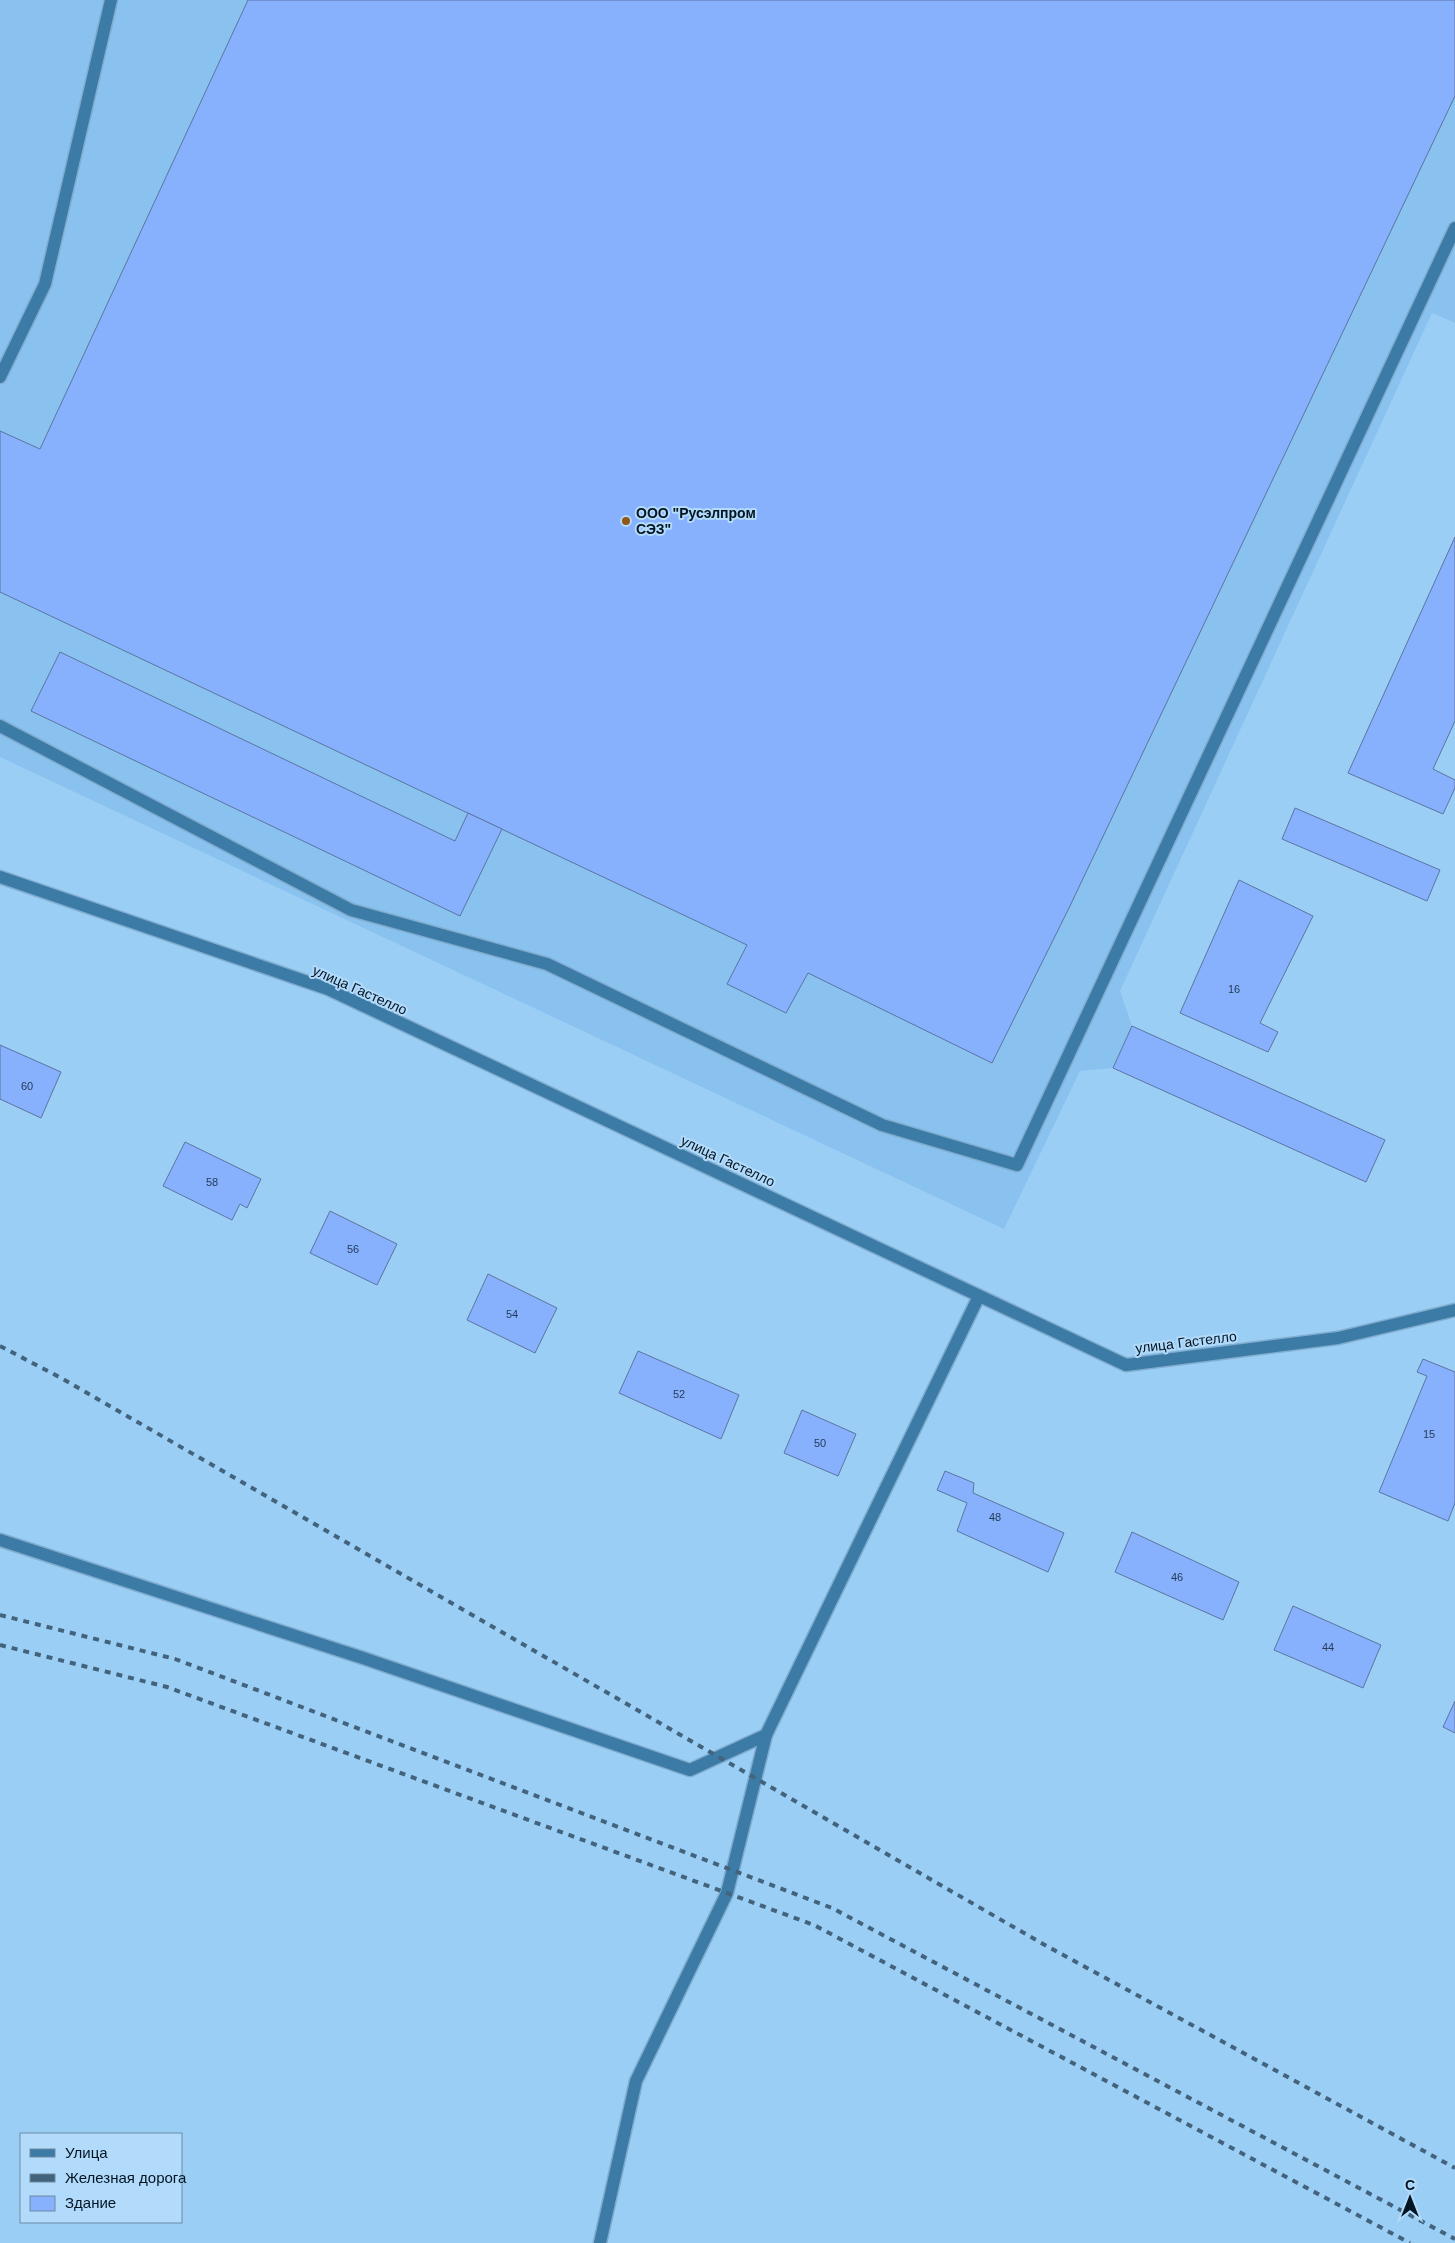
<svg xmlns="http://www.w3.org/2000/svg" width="1455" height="2243" viewBox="0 0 1455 2243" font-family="Arial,sans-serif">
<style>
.built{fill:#89c2ef}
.building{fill:#88b1fd;stroke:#5b74a1}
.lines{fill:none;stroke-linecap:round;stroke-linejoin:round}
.minor-casing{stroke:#80adcf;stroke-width:15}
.minor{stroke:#3d7ba7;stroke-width:12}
.rail{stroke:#43637c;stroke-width:4;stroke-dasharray:6 6;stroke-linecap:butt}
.poi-dot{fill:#925716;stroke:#b2dafa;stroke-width:2}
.labels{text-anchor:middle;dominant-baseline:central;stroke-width:4;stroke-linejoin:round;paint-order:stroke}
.number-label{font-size:11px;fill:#243c5a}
.poi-label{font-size:14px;font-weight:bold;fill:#031523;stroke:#b2dafa;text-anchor:start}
.street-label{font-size:14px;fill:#031523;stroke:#b2dafa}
</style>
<rect width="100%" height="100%" fill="#9bcef5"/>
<!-- built -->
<polygon class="built" points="0,0 1455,0 1455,323 1432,313 1120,991 1132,1026 1113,1068 1080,1071 1004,1229 0,757"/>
<!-- building -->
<g class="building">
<polygon points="248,0 1455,0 1455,96 1069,908 992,1063 808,973 786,1013 727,984 747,945 0,592 0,431 40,449"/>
<polygon points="1455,537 1455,721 1433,769 1455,780 1455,788 1443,814 1348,773"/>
<polygon points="60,652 455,841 468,813 502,829 460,916 31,711"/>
<polygon points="1295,808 1440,870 1427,901 1282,839"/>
<polygon points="1239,880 1313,916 1260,1023 1278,1032 1268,1052 1180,1013"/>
<polygon points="1132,1026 1385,1140 1366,1182 1113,1068"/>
<polygon points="0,1045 61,1072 41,1118 0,1099"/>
<polygon points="185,1142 261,1179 247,1208 240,1204 232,1220 163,1186"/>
<polygon points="330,1211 397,1244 377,1285 310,1253"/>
<polygon points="488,1274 557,1308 535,1353 467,1320"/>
<polygon points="638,1351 739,1395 721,1439 619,1393"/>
<polygon points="1423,1359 1455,1372 1455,1503 1448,1521 1379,1492 1427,1376 1417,1372"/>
<polygon points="802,1410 856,1434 838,1476 784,1453"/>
<polygon points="945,1471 974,1483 973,1493 1064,1533 1048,1572 957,1531 967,1503 937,1490"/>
<polygon points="1132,1532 1239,1582 1223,1620 1115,1572"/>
<polygon points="1293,1606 1381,1645 1363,1688 1274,1650"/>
<polygon points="1455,1701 1455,1733 1443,1727"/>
</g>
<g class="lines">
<defs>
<g id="minor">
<polyline points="0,377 45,284 111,0"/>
<polyline points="0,726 351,910 547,964 882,1125 1017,1165 1455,228"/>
<polyline points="0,877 328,989 1126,1365 1338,1338 1455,1310"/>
<polyline points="0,1540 363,1658 690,1770 766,1735"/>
<polyline points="600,2243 636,2081 727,1893 766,1735 979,1296"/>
</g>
</defs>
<!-- minor casing -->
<use href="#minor" class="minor-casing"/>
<!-- minor -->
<use href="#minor" class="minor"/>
<!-- rail -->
<g class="rail">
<polyline points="0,1346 63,1379 1043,1944 1455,2168"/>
<polyline points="0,1615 175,1659 832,1908 1455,2239"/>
<polyline points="0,1645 167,1687 814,1925 1410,2243"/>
</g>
</g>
<!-- markers -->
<circle class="poi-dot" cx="626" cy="521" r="5"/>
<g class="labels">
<!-- number labels -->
<g class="number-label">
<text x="1234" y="989">16</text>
<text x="27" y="1086">60</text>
<text x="212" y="1182">58</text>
<text x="353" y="1249">56</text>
<text x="512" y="1314">54</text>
<text x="679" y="1394">52</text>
<text x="1429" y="1434">15</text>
<text x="820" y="1443">50</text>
<text x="995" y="1517">48</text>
<text x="1177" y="1577">46</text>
<text x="1328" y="1647">44</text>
</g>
<!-- poi labels -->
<g class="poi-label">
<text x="636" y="513">ООО "Русэлпром<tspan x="636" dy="16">СЭЗ"</tspan></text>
</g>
<!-- street labels -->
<g class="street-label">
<text transform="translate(360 990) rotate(24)">улица Гастелло</text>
<text transform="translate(728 1161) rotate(25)">улица Гастелло</text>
<text transform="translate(1186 1342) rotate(-7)">улица Гастелло</text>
</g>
</g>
<!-- legend -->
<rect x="20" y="2133" width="162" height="90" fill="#b2dafa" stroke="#6c8ba4"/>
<rect x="30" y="2149" width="25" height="8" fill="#3d7ba7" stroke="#6c8ba4"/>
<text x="65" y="2158" font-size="15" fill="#031523">Улица</text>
<rect x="30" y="2174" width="25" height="8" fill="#43637c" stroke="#6c8ba4"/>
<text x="65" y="2183" font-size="15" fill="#031523">Железная дорога</text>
<rect x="30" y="2196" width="25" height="15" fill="#88b1fd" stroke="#6c8ba4"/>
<text x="65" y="2208" font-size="15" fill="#031523">Здание</text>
<!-- north arrow -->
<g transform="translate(1410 2198)" stroke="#b2dafa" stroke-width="4" paint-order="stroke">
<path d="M0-4L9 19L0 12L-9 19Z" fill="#031523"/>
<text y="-8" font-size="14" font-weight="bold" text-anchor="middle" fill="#031523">С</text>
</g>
</svg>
